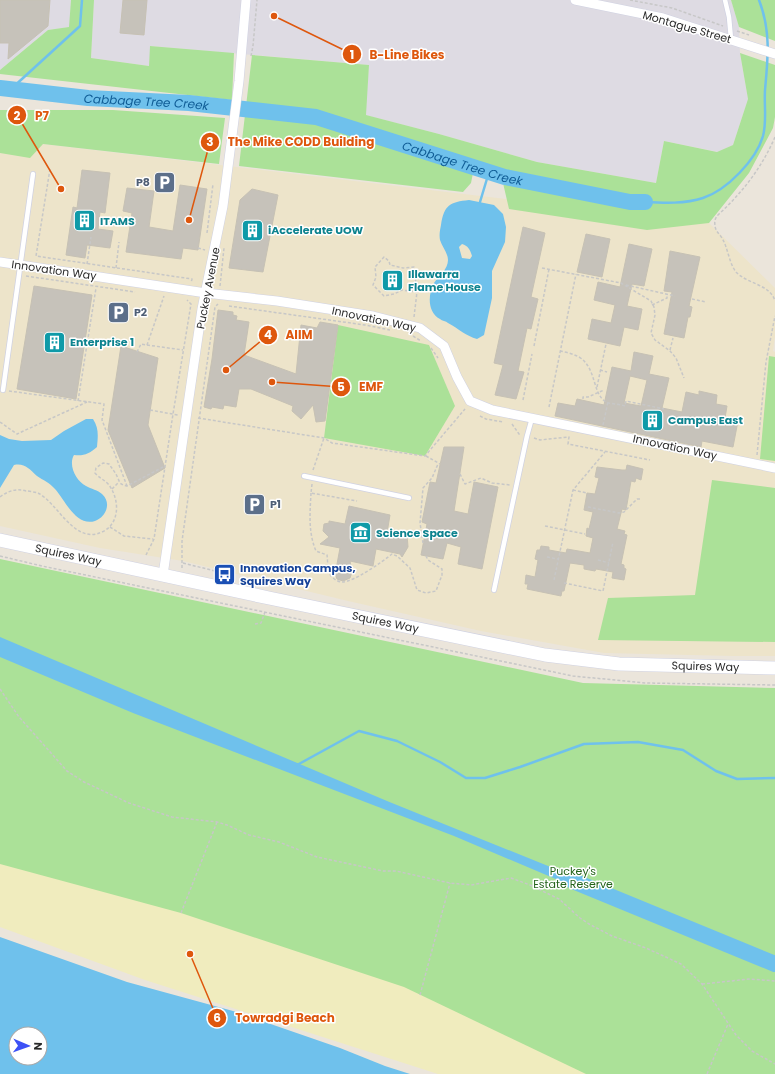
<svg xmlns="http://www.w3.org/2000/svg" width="775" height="1074" viewBox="0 0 775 1074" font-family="Poppins,sans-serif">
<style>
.industrial{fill:#dedbe3}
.education{fill:#ede4ca}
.green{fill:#abe198}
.sand{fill:#f0ecbe}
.water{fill:#6fc1ec;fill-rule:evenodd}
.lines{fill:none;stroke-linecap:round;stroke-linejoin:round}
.stream{stroke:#6fc1ec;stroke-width:2.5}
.river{stroke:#6fc1ec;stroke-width:16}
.building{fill:#c6c2ba;stroke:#c6c1b4;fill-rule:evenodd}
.lane-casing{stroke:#d0d2e2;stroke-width:6}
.street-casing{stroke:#d0d2e2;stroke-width:10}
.secondary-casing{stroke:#d0d2e2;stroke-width:14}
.path{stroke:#c7c7c7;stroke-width:1.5;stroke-dasharray:3 2;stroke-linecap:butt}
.lane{stroke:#fff;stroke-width:4.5}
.street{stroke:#fff;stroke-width:9}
.secondary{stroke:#fff;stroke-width:13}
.labels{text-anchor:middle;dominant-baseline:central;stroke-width:3;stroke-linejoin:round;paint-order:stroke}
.street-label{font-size:11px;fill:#292929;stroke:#fff}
.service-label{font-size:11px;font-weight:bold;fill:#4e5e75;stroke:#fff;text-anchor:start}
.culture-label{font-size:11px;font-weight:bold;fill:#0d838f;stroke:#fff;text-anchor:start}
.transit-label{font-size:11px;font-weight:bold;fill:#164399;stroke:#fff;text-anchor:start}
.park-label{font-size:11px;fill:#24641b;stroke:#fff}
.water-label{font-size:12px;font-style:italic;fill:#105d96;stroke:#fff}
.leader{fill:none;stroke:#de570d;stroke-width:1.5}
.callout-dot{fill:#de570d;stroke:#fff;stroke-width:1.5}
.mark-label{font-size:12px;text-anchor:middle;font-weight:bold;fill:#fff}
.callout-label{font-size:12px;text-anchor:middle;font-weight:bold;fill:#de570d;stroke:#fff;stroke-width:3;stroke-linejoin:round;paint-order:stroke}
</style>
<rect width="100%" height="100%" fill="#ebe5db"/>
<!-- industrial -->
<g class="industrial">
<polygon points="0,0 71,0 70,27 48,30 0,70"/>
<polygon points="94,0 731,0 739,27 740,53 748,99 733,145 718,152 664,141 656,183 537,162 439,134 365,115 369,65 151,46 149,66 91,58"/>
</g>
<!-- education -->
<polygon class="education" points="0,139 709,223 775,288 775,336 773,351 775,352 775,656 734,656 604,653 481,631 348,601 183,561 100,548 0,526"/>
<!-- green -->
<g class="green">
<polygon points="71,0 94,0 91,58 149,66 150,46 234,53 232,100 0,74 0,70 48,30 69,27"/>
<polygon points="731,0 775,0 775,41 739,27"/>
<polygon points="740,53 775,65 775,117 773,128 749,173 709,223 647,230 509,209 503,183 473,173 471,183 463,192 239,166 252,55 369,65 366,115 439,134 537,162 656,183 664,141 717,152 733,145 748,99"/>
<polygon points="0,110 113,110 225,118 219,164 43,144 30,158 0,153"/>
<polygon points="338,325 429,345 455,406 425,456 324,438"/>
<polygon points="769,356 775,357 775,461 760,459"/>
<polygon points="712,480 775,488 775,642 598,640 608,598 695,595"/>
<polygon points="0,559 583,683 775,688 775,1074 566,1074 0,911"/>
</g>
<!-- sand -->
<polygon class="sand" points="0,864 181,913 404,987 586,1074 438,1074 145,980 0,927"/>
<!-- water -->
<g class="water">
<path d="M469,200L494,205L503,214L506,227L505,242L492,271V298L484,335L477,339C466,336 459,329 448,323C446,321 442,321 440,319C427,312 428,294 434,283C439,276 448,269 448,260C448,253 442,247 440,240C439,235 440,230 441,225C444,205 450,202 469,200ZM462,244C468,246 470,249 472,256L470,259L462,258L459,247Z"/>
<path d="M86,419H93C99,428 98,436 97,447C89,454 84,456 74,455C68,465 76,481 86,486C91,489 98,490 102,494C112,503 106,517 95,521C76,527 65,500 55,489C50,483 43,480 37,476C29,469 25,463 14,465L0,488V435L9,439L22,441L51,440L64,431Z"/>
<polygon points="0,637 387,801 595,885 591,894 454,836 133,713 0,657"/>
<path d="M0,937L127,982L233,1011L340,1048L385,1066L410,1074H0ZM16,1034H40V1058H16Z"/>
</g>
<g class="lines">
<!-- stream -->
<g class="stream">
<polyline points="11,89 80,26 82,0"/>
<polyline points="480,202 489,172"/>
<path d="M645,202C664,203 685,204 703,198C727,190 756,160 763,136C767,121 764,106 765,90C768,58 771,31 759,0"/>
<polyline points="297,765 359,731 397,741 440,762 466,778 485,778 520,767 584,744 638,742 683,750 716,771 737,779 775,778"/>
</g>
<!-- river -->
<g class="river">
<path id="s1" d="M0,88L88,98L189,103L316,117L505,177L630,202H645"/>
<polyline points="573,881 775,964"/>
</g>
</g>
<!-- building -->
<g class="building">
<polygon points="0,0 50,0 48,26 8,59 9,43 0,43"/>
<polygon points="123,0 147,0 144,35 120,33"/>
<polygon points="82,170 110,173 105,213 100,212 98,229 113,231 110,248 87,245 85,258 66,255 73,207 77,208"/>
<polygon points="180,185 207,189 198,250 183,248 181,259 126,252 132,213 123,211 127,188 154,191 149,227 173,231"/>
<polygon points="252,189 278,195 263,272 229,268 240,200"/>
<polygon points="523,227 545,233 531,297 538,299 531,329 527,328 518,371 524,372 516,399 495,395 503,365 494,363"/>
<polygon points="586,234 610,239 602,277 577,272"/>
<polygon points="629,244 652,249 644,286 632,284 627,306 642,309 638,330 624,327 620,346 588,339 592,319 611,323 615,305 594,300 598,282 620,287"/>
<polygon points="670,251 700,257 689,306 692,307 690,317 688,317 684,338 664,334 672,292 664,291"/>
<polygon points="384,271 401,273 398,289 386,287 387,283 385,283 386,278 383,278"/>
<polygon points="34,286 92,295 76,399 17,389"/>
<polygon points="218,310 233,312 233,315 237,316 236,320 249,322 244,355 296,374 301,325 317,328 320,322 338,325 325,421 316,422 313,405 301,419 292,411 293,406 251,389 239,389 236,407 224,405 223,409 212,407 211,409 204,407 212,359"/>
<polygon points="121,346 158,358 148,425 165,468 132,488 108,430"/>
<path d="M634,352L653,356L649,374L669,378L662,408L682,412L686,392L699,395V391L717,395L716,404L727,406L725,418L738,421L733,447L702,441L701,447L555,416L558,403L575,406L577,399L604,405L612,367L631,371ZM630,376L647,380L641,406L624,403Z"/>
<polygon points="444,447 464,447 454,511 468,514 474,482 498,487 482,569 458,564 461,547 447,543 443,559 421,555 427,524 422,522 430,482 436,483"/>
<polygon points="627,465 643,469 641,480 636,478 635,482 631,481 626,510 622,509 617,529 625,531 624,534 627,535 621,564 624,565 624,568 626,569 624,580 612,578 613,572 596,569 595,571 584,569 584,565 570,563 564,591 562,591 561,596 527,589 528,584 525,584 526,575 535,577 538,560 535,559 537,550 540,550 541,546 549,547 549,550 566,553 567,549 590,553 593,538 586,536 587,528 589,529 593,512 584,510 587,493 595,494 599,478 595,477 597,467 622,470 626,470"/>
<polygon points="349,506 390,515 387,533 403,536 407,534 408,547 402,557 400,554 376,549 373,566 350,561 352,572 350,578 343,581 337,579 334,571 334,568 337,564 340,548 320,544 329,537 323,531 324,524 329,523 329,521 345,524"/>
</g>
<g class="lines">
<defs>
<g id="lane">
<polyline points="725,0 729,17 731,39"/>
<polyline points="3,390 33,174"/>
<polyline points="304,476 409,498"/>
<polyline points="494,590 527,436 532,418"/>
</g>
<g id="street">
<polyline points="575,0 663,18 775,54"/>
<polyline points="0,262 206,293 277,301 373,316 420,328 444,346 457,377 470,401 492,410 775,468"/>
<polyline points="163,575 202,309 223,206 239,81 246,0"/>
</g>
<g id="secondary">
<path id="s2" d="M0,540L269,598L545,655L619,664L775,668"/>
</g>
</defs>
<!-- lane casing -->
<use href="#lane" class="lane-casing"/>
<!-- street casing -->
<use href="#street" class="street-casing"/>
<!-- secondary casing -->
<use href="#secondary" class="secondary-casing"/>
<!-- path -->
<g class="path">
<polyline points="630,0 672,8 723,26"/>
<polyline points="737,31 749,35"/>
<polyline points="251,56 253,46 257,0"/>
<path d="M775,137C762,167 743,192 719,214C716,217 714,220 715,225C715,231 719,233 722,238C728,248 729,263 736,272C747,284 770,284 775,301"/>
<polyline points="50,169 36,256 192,279 191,283"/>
<polyline points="207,233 213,184"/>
<polyline points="198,248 205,250"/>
<polyline points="87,264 91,237"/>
<polyline points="116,268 119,242"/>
<polyline points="542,268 621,283 651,301 654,307 655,315 651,333 655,340 670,351 676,358 684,378"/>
<polyline points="26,276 135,292"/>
<polyline points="626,285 675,296"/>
<polyline points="220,286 224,248"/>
<polyline points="692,299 706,302"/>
<polyline points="652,305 667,298 667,294"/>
<polyline points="229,306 365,325 390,330"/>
<polyline points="414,317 417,292 414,267 403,268 390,265 389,261 384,257 375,267 376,277 373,285 384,296 394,294 402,290 417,292"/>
<polyline points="413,336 421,341"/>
<polyline points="147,345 183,350"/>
<polyline points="534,346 549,269"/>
<polyline points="431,348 438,358"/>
<polyline points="670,350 673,338"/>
<path d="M560,351C566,352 573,354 579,357C597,368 592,394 606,402C611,404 619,404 625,406L626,401L664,409"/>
<polyline points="137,352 141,344 147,345 164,296"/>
<polyline points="600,370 607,372"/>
<polyline points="597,387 606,344"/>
<polyline points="9,391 104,404 102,420 127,486"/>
<polyline points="583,399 583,397 588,397 604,390"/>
<polyline points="523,400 532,354"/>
<polyline points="78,401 96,288"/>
<polyline points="549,407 576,274"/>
<polyline points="150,410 178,415"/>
<polyline points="480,416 486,419 503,422"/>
<polyline points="198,418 324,438 332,443 425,456 465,409"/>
<polyline points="0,422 17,434 87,402"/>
<polyline points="512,424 519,434 520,435"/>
<polyline points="603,425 608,402"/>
<polyline points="534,438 540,440 569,437 568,444 650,460"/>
<polyline points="757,455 766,362 775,316"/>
<polyline points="426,456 440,464"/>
<polyline points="313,470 324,438"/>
<polyline points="460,474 465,484 481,478 492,483 510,485"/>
<polyline points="312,484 311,493 357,501"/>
<polyline points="112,489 119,482"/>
<polyline points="573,490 587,493"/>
<path d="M311,493C310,513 308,532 316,551L327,555C328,562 327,571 331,576C334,579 338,582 342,582C354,582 382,562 392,554L397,556L410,568L417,590L426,593L436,591L442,575V569L428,560L426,556"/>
<path d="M0,497C8,491 16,488 26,491C29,491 34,492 38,493C58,503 74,545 102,532C120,524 120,500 109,485C105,480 99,478 95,473L96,468L103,463L109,464L116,474L120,483L123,485L127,486L165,466"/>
<polyline points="588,507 619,513 624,512 637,499 641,499"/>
<polyline points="545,526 585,534"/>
<polyline points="110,527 124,536 153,539"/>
<polyline points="423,543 420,523 423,488 432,478 438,464"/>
<polyline points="146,555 154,539 173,414 191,304 187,300"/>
<polyline points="0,556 42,566 573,676 646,683 775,685"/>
<polyline points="547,557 558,559"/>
<polyline points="598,560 609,563"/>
<polyline points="183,563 227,574"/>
<polyline points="182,568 182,541 215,307 218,304"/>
<polyline points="554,580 573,490 605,452"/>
<polyline points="564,583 603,591 613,542"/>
<polyline points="255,624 261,623 265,612"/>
<polyline points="0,689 19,717 67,771 84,782 129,803 172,817 217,822 227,825 249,835 279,842 317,857 383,871 396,871 450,883 471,885 511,878 530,885 559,899 580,918 589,924 612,936 646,948 681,964 702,984 736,1035 752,1051 775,1064"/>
<polyline points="181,913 217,822"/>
<polyline points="702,984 750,979 775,981"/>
<polyline points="420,995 450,883"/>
<polyline points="707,1074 728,1024"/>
</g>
<!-- lane -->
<use href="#lane" class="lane"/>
<!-- street -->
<use href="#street" class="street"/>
<!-- secondary -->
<use href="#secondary" class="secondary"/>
</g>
<!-- icons -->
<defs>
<symbol id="parking-square" viewBox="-11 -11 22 22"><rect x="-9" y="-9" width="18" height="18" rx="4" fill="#5c6f8a" stroke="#fff"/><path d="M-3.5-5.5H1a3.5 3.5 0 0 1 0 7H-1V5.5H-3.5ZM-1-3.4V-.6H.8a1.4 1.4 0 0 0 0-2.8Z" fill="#fff"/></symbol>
<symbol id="building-square" viewBox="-11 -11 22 22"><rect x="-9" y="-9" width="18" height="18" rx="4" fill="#0f9aa8" stroke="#fff"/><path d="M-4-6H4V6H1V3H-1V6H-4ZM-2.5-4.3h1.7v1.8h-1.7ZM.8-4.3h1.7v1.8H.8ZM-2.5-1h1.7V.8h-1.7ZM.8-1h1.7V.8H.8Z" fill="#fff"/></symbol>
<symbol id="museum-square" viewBox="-11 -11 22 22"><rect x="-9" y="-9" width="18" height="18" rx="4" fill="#0f9aa8" stroke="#fff"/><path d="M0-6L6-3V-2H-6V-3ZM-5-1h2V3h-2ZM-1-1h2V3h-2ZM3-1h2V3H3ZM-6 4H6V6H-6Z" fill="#fff"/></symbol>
<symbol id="bus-square" viewBox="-11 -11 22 22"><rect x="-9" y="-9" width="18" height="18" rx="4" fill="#1a4fb4" stroke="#fff"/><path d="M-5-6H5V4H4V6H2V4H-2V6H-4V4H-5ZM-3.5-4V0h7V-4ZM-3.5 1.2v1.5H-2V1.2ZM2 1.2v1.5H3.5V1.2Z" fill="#fff"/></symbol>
</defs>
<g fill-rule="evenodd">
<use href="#parking-square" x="152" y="170" width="25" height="25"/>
<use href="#building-square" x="72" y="208" width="25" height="25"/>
<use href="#building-square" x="240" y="218" width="25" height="25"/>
<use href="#building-square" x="380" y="268" width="25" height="25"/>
<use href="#parking-square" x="106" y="300" width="25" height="25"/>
<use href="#building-square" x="42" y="330" width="25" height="25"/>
<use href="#building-square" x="640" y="408" width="25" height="25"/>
<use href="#parking-square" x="242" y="492" width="25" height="25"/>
<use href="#museum-square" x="348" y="520" width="25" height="25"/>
<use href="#bus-square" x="212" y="562" width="25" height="25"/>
</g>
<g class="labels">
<!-- street labels -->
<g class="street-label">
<text transform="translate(687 27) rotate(16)">Montague Street</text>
<text transform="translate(54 270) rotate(8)">Innovation Way</text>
<text transform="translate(208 288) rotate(-79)">Puckey Avenue</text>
<text transform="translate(374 319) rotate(12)">Innovation Way</text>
<text transform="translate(675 447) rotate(12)">Innovation Way</text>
<text stroke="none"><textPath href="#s2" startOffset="70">Squires Way</textPath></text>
<text stroke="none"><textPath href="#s2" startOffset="394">Squires Way</textPath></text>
<text stroke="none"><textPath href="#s2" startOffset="718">Squires Way</textPath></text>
</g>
<!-- service labels -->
<g class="service-label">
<text x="150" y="182" text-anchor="end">P8</text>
<text x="134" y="312">P2</text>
<text x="270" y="504">P1</text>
</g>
<!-- culture labels -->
<g class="culture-label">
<text x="100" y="221">ITAMS</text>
<text x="268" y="230">iAccelerate UOW</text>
<text x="408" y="274">Illawarra<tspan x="408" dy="13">Flame House</tspan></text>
<text x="70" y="342">Enterprise 1</text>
<text x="668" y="420">Campus East</text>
<text x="376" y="533">Science Space</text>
</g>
<!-- transit labels -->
<g class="transit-label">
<text x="240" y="568">Innovation Campus,<tspan x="240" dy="13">Squires Way</tspan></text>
</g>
<!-- park labels -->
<g class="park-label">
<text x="573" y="871">Puckey's<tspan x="573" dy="13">Estate Reserve</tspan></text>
</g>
<!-- water labels -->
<g class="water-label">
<text stroke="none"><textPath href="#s1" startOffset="147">Cabbage Tree Creek</textPath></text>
<text stroke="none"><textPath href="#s1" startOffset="471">Cabbage Tree Creek</textPath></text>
</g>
</g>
<!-- callouts -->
<path class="leader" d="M274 16L352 54M61 189L17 115M189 220L210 142M226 370L268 335M272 382L341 387M190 954L217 1018"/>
<g class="callout-dot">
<circle cx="274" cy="16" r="4"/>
<circle cx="61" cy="189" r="4"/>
<circle cx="189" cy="220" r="4"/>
<circle cx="226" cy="370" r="4"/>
<circle cx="272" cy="382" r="4"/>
<circle cx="190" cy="954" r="4"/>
<circle cx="352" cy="54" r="10"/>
<circle cx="17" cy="115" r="10"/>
<circle cx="210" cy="142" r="10"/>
<circle cx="268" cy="335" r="10"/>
<circle cx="341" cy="387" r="10"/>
<circle cx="217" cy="1018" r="10"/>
</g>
<g class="mark-label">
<text x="352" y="59">1</text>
<text x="17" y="120">2</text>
<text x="210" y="146">3</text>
<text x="268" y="339">4</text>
<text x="341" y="391">5</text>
<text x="217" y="1022">6</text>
</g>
<g class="callout-label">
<text x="407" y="59">B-Line Bikes</text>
<text x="42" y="120">P7</text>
<text x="301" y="146">The Mike CODD Building</text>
<text x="299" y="339">AIIM</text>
<text x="371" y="391">EMF</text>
<text x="285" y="1022">Towradgi Beach</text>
</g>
<!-- north arrow -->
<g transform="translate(28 1046) rotate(92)"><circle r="19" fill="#ffffff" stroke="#a9a9a9"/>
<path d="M0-3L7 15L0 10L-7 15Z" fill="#3c51f6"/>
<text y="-6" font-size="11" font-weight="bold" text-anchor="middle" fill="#292929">N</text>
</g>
</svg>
